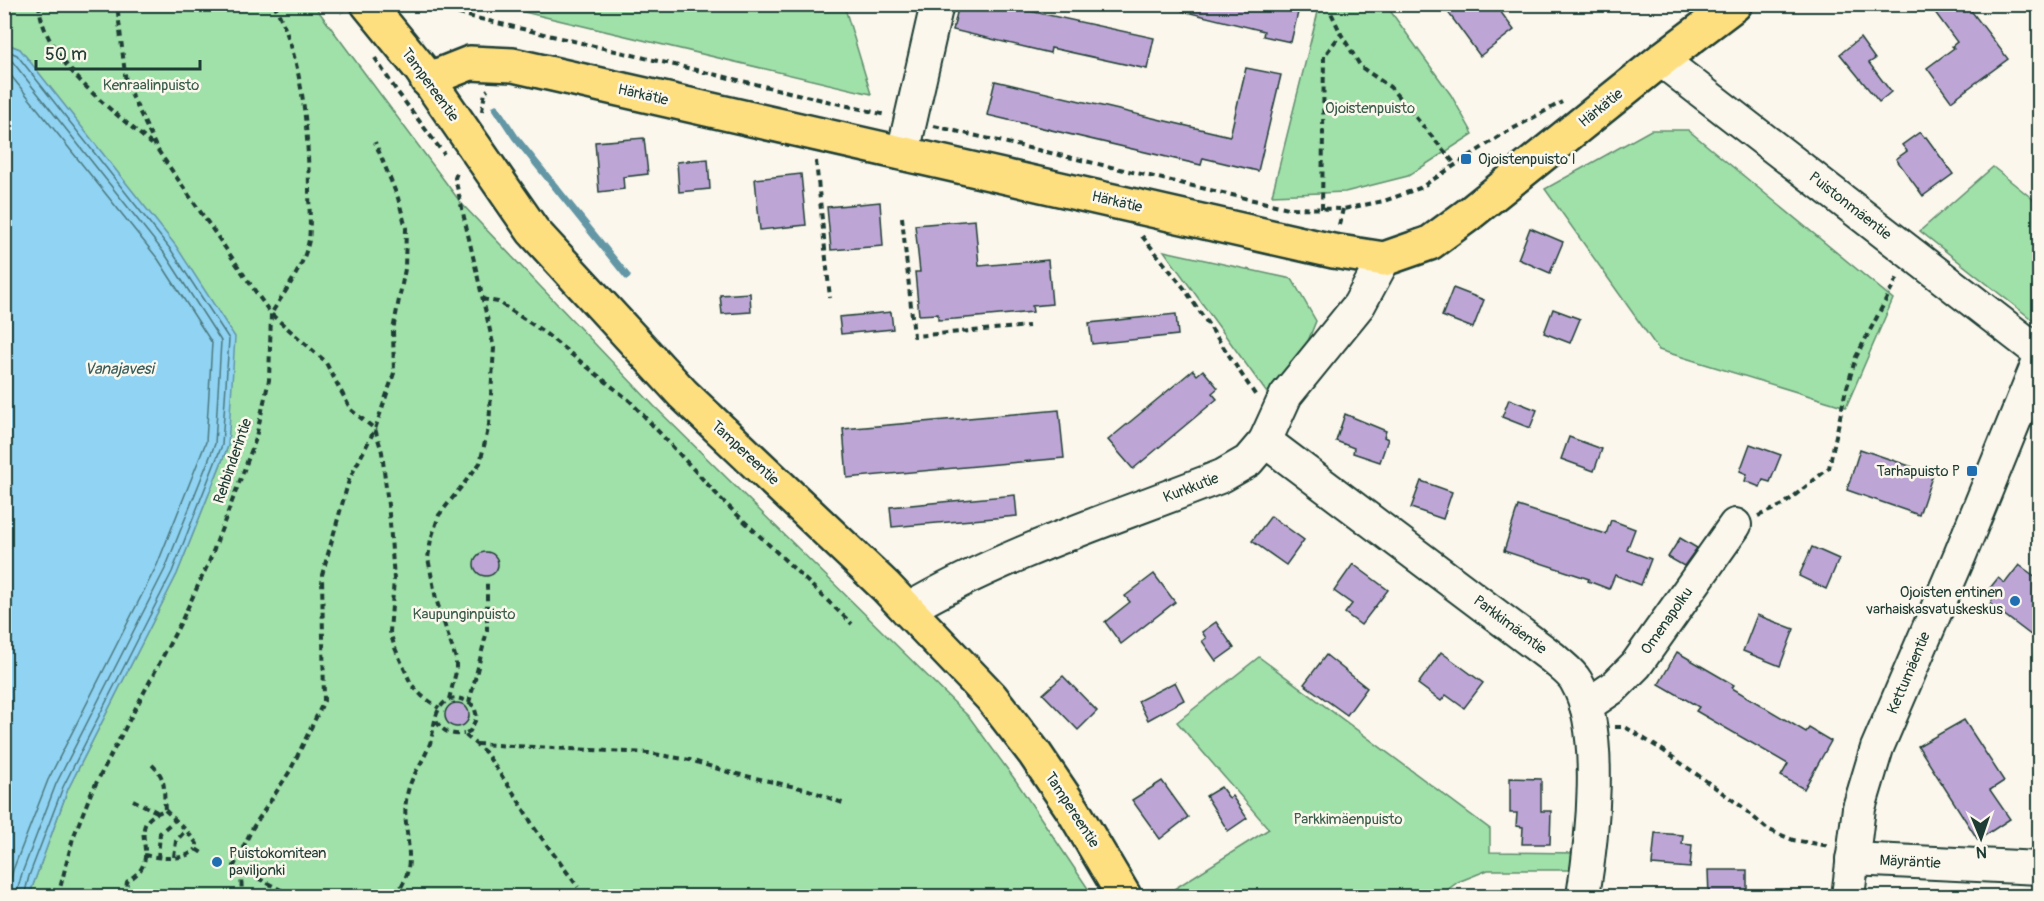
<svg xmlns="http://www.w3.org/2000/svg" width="2044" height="901" viewBox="0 0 2044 901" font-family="Pangolin,sans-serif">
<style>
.green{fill:#a0e0a9;stroke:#608e6e;stroke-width:1.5}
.water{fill:#90d3f2;stroke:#6397a6;stroke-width:1.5}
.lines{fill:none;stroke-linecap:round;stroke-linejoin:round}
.shore{stroke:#4c7980;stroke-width:1.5}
.stream{stroke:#6397a6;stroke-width:7}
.building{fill:#bda6d5;stroke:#1f3d34;stroke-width:1.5}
.minor-casing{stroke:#1f3d34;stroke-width:36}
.major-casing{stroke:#1f3d34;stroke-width:38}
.path{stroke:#1f3d34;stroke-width:4;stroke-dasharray:6 4.5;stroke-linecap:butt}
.minor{stroke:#fbf7ec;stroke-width:32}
.major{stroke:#fedf80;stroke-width:33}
.poi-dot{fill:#1f6fb2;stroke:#fbf7ec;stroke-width:2}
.labels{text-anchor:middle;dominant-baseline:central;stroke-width:5;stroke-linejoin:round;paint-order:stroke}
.park-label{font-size:15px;fill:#395e4b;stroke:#fbf7ec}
.street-label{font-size:15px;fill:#1f3d34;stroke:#fbf7ec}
.poi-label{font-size:15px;fill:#1f3d34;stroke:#fbf7ec;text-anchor:start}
.water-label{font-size:16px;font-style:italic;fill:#365b5a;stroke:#fbf7ec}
</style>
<rect width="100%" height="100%" fill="#fbf7ec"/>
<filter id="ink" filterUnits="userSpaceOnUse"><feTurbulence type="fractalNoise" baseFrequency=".0167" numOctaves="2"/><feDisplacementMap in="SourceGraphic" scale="12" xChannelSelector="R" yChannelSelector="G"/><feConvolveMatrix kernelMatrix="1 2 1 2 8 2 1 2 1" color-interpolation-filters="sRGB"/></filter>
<g filter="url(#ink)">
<!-- green -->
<g class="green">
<polygon points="4,5 314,5 461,203 654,406 970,718 1016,781 1093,896 29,896 68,789 177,574 228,446 20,49 5,43"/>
<polygon points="494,5 844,5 871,94 524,12"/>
<polygon points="1316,5 1386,5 1451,95 1473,134 1408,176 1345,192 1272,195 1319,8"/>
<polygon points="1651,130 1688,130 1893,299 1846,407 1659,350 1545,189"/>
<polygon points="1993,167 2039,204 2039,325 1920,231"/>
<polygon points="1164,251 1292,279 1316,321 1302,356 1267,393"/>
<polygon points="1259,657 1490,829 1490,852 1577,853 1576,870 1488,870 1458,882 1439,896 1163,896 1269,829 1177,722"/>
</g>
<!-- water -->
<polygon class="water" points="4,43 20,49 176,246 235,337 228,446 177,574 68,789 29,896 4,896"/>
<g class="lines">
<!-- shore -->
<g class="shore">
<polyline points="4,49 17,55 171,250 229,339 222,445 172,572 63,787 29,876 24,896"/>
<polyline points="4,57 12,61 165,254 221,341 215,444 165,569 56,784 22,873 16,896"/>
<polyline points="4,67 158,259 212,343 206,442 157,565 48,780 13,870 7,896"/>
</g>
<!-- stream -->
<polyline class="stream" points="496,108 515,137 627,276"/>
</g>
<!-- building -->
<g class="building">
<polygon points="959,4 998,4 1154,38 1147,69 1051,48 1050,53 953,30"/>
<polygon points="1182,4 1300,4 1291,42 1263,36 1264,31 1182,11"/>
<polygon points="1442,4 1495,4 1514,30 1480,56"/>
<polygon points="1929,4 1966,4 2008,59 1951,101 1927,68 1954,48 1952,46 1957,42"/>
<polygon points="1860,38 1875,59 1869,63 1891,92 1879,102 1840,54"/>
<polygon points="1246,68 1281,75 1258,171 1203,158 1201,165 987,115 995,81 1230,136"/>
<polygon points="1920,132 1925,138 1926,137 1953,174 1923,196 1896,159 1907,151 1902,145"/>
<polygon points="644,138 648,174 623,177 624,189 599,192 595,142"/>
<polygon points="708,159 710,189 679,192 677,162"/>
<polygon points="801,174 806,225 760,230 755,179"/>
<polygon points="880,202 883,246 831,250 827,207"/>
<polygon points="975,220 979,266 1048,260 1052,304 1032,306 1033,312 955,319 938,320 938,314 919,315 915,272 920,272 915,225"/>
<polygon points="1530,228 1563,242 1550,273 1518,259"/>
<polygon points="1453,288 1484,300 1473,328 1442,316"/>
<polygon points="750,293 751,312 722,314 720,295"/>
<polygon points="1553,309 1580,319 1570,343 1544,333"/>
<polygon points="891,312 893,329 841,334 839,317"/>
<polygon points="1176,314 1178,335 1092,344 1089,323"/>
<polygon points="1193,370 1197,375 1203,370 1218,388 1212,393 1217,399 1133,469 1108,440"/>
<polygon points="1509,399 1537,410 1530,428 1502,417"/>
<polygon points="1059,410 1064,458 847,478 843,429"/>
<polygon points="1345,414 1386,431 1384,437 1388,439 1380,462 1353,453 1354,448 1336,441"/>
<polygon points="1569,437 1602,449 1594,471 1561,459"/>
<polygon points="1750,444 1781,455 1770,482 1763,480 1760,487 1745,481 1747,474 1740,471"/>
<polygon points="1860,449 1933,474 1919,515 1847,490"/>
<polygon points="1421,481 1452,492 1443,519 1411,508"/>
<polygon points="1015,495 1017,516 892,527 890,507"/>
<polygon points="1518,506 1606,534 1611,520 1635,529 1627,550 1651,559 1641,585 1615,575 1609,589 1588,581 1589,579 1504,551"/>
<polygon points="1271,516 1304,540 1286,565 1252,541"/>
<polygon points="1680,538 1697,548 1684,566 1668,557"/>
<polygon points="1812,547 1839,559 1826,589 1799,576"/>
<circle cx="486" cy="564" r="12"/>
<polygon points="1353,564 1388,590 1361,625 1345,613 1352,604 1334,591"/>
<polygon points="2019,565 2040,580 2040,642 1990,604 1993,599 1986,593 1998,578 2005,583"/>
<polygon points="1154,574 1175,602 1121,644 1105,622 1130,602 1125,596"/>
<polygon points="1757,615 1794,629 1780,666 1743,651"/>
<polygon points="1216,622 1234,648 1216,661 1202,641 1206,638 1202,632"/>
<polygon points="1441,652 1483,683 1464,708 1446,695 1441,701 1418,684"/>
<polygon points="1677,652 1734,685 1732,688 1806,732 1809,728 1831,741 1804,789 1781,776 1788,764 1696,711 1699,707 1659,684"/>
<polygon points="1326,655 1367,688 1347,715 1304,684"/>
<polygon points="1063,676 1097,711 1078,730 1043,694"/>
<polygon points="1175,682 1184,700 1148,720 1138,701"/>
<circle cx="457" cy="715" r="12"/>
<polygon points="1964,720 2004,781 1990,790 2010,819 1978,840 1918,746"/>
<polygon points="1510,778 1541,779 1541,811 1551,811 1550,844 1522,844 1523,827 1516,826 1517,813 1510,813"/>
<polygon points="1162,781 1188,817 1160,839 1132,800"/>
<polygon points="1221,787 1229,798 1232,796 1247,818 1228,831 1206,796"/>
<polygon points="1655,833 1683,835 1682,844 1692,845 1690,868 1652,865"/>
<polygon points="1708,870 1747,870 1747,897 1709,897"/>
</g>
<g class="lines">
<defs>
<g id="minor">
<polyline points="1661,60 2040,353"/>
<polyline points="903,153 937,4"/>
<path d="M1265,441L1553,658C1560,665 1571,672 1576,681C1605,730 1592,841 1583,896"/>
<path d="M907,610C1003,553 1118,517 1222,476L1248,461L1265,441L1286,395L1359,305L1384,259"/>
<polyline points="1586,706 1614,687 1636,665 1735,525"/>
<polyline points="1852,859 2040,868"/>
<polyline points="1848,896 1859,808 1877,748 1960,555 2040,358"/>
</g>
<g id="major">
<polyline points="368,4 420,68 533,231 683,394 885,586 991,697 1035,754 1073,810 1124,896"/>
<polyline points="427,80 470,63 513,65 1333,251 1384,259 1430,243 1468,215 1661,60 1735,4"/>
</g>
</defs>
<!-- minor casing -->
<use href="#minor" class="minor-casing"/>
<!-- major casing -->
<use href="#major" class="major-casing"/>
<!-- path -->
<g class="path">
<path d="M39,4C43,62 114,111 154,146"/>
<path d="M274,4C303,60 308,127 309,189C309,205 311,224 309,240C304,267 285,291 271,314L325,361L351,410L375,429L382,452L390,523L394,579L390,632L395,648L411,684L422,696L439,708"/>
<polyline points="336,4 342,13"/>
<polyline points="417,4 886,115"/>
<polyline points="1327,4 1341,34"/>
<polyline points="375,58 396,90 444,154"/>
<polyline points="482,111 485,92 488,90"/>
<polyline points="934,126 1288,208 1343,209 1384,201 1420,188 1503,134 1562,102"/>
<polyline points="816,161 830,298"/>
<polyline points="1322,209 1324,56 1341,34 1361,67 1390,87 1456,165"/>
<polyline points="902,217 914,336 1029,326"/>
<polyline points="1339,225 1343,209"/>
<polyline points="1142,236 1184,288 1256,396"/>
<polyline points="482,299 498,302 541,330 630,401 724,502 852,624"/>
<polyline points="1758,516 1783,505 1829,468 1845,394 1856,357 1899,275"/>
<polyline points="449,699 456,672 456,659 436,599 428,558 431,539 439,515 480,463 489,425 494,348 455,178 458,170"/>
<polyline points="469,703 487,631 487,583"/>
<path d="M436,721C443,732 451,735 464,734"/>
<polyline points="1615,727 1625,727 1664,751 1741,806 1767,829 1793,840 1830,846"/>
<polyline points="476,744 648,753 690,760 728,772 809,790 845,804"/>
<polyline points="133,800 157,812"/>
<polyline points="165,810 186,830 197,844 196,849 202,853"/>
<path d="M144,855C159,858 184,862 196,849"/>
<polyline points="174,857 176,841 186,830"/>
<polyline points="158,858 160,833 176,819"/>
<polyline points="241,871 242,896"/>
<polyline points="58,896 73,838 91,793 181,622 209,562 255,441 269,380 271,314 157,149 126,83 117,4"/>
<path d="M125,896L127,882C131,878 138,874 141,869C155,847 126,823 165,810C163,786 168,779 149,762"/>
<polyline points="302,896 289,894 234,866 252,829 290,771 324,701 322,575 349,480 375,429 394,373 393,330 405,269 406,228 398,198 375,142"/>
<polyline points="382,896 401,887"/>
<path d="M406,896L401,887C418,860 402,830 406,801C409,777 421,767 429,746C434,734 433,720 439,709C440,707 445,701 448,700C457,695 466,701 474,706L477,717L470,731L464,734L485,752L517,798L535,829L578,887"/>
</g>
<!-- minor -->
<use href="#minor" class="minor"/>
<!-- major -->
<use href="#major" class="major"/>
</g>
</g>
<!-- markers -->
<g class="poi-dot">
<rect x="1460" y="153" width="12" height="12" rx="3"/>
<rect x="1966" y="465" width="12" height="12" rx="3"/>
<circle cx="2015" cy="601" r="6"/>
<circle cx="217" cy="862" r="6"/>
</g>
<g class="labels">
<!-- park labels -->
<g class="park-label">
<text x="151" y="85">Kenraalinpuisto</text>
<text x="1370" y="108">Ojoistenpuisto</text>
<text x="464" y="614">Kaupunginpuisto</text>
<text x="1348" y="819">Parkkimäenpuisto</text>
</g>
<!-- street labels -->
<g class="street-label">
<text transform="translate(430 85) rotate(54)">Tampereentie</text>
<text transform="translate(643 95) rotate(13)">Härkätie</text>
<text transform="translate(1601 108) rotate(-39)">Härkätie</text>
<text transform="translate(1117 202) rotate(13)">Härkätie</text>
<text transform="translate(1850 206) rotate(38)">Puistonmäentie</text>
<text transform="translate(745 453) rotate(43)">Tampereentie</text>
<text transform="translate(233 461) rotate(-71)">Rehbinderintie</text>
<text transform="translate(1191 488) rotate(-21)">Kurkkutie</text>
<text transform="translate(1667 621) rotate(-55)">Omenapolku</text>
<text transform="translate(1510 625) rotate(37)">Parkkimäentie</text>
<text transform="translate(1909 673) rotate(-67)">Kettumäentie</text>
<text transform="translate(1072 810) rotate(57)">Tampereentie</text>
<text transform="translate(1910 862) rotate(3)">Mäyräntie</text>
</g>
<!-- poi labels -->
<g class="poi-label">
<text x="1478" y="159">Ojoistenpuisto I</text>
<text x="1960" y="471" text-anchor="end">Tarhapuisto P</text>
<text x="2003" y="592" text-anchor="end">Ojoisten entinen<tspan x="2003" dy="17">varhaiskasvatuskeskus</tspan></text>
<text x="229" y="853">Puistokomitean<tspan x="229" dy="17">paviljonki</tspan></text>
</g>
<!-- water labels -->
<g class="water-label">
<text x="119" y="369">Vanajavesi</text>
</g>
</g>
<!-- margin -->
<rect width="2044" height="901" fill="none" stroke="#fbf7ec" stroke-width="24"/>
<rect x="12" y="12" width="2020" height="877" fill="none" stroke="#1f3d34" stroke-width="2" filter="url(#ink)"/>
<!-- north arrow -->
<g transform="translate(1981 838) rotate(178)" stroke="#fbf7ec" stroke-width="4.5" paint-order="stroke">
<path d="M0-4.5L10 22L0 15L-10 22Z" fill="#1f3d34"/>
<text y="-9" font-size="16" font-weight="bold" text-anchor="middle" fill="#1f3d34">N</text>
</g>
<!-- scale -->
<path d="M36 60v9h164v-9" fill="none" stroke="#1f3d34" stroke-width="3"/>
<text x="45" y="60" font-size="18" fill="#1f3d34" stroke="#fbf7ec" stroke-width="4.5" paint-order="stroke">50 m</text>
</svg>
